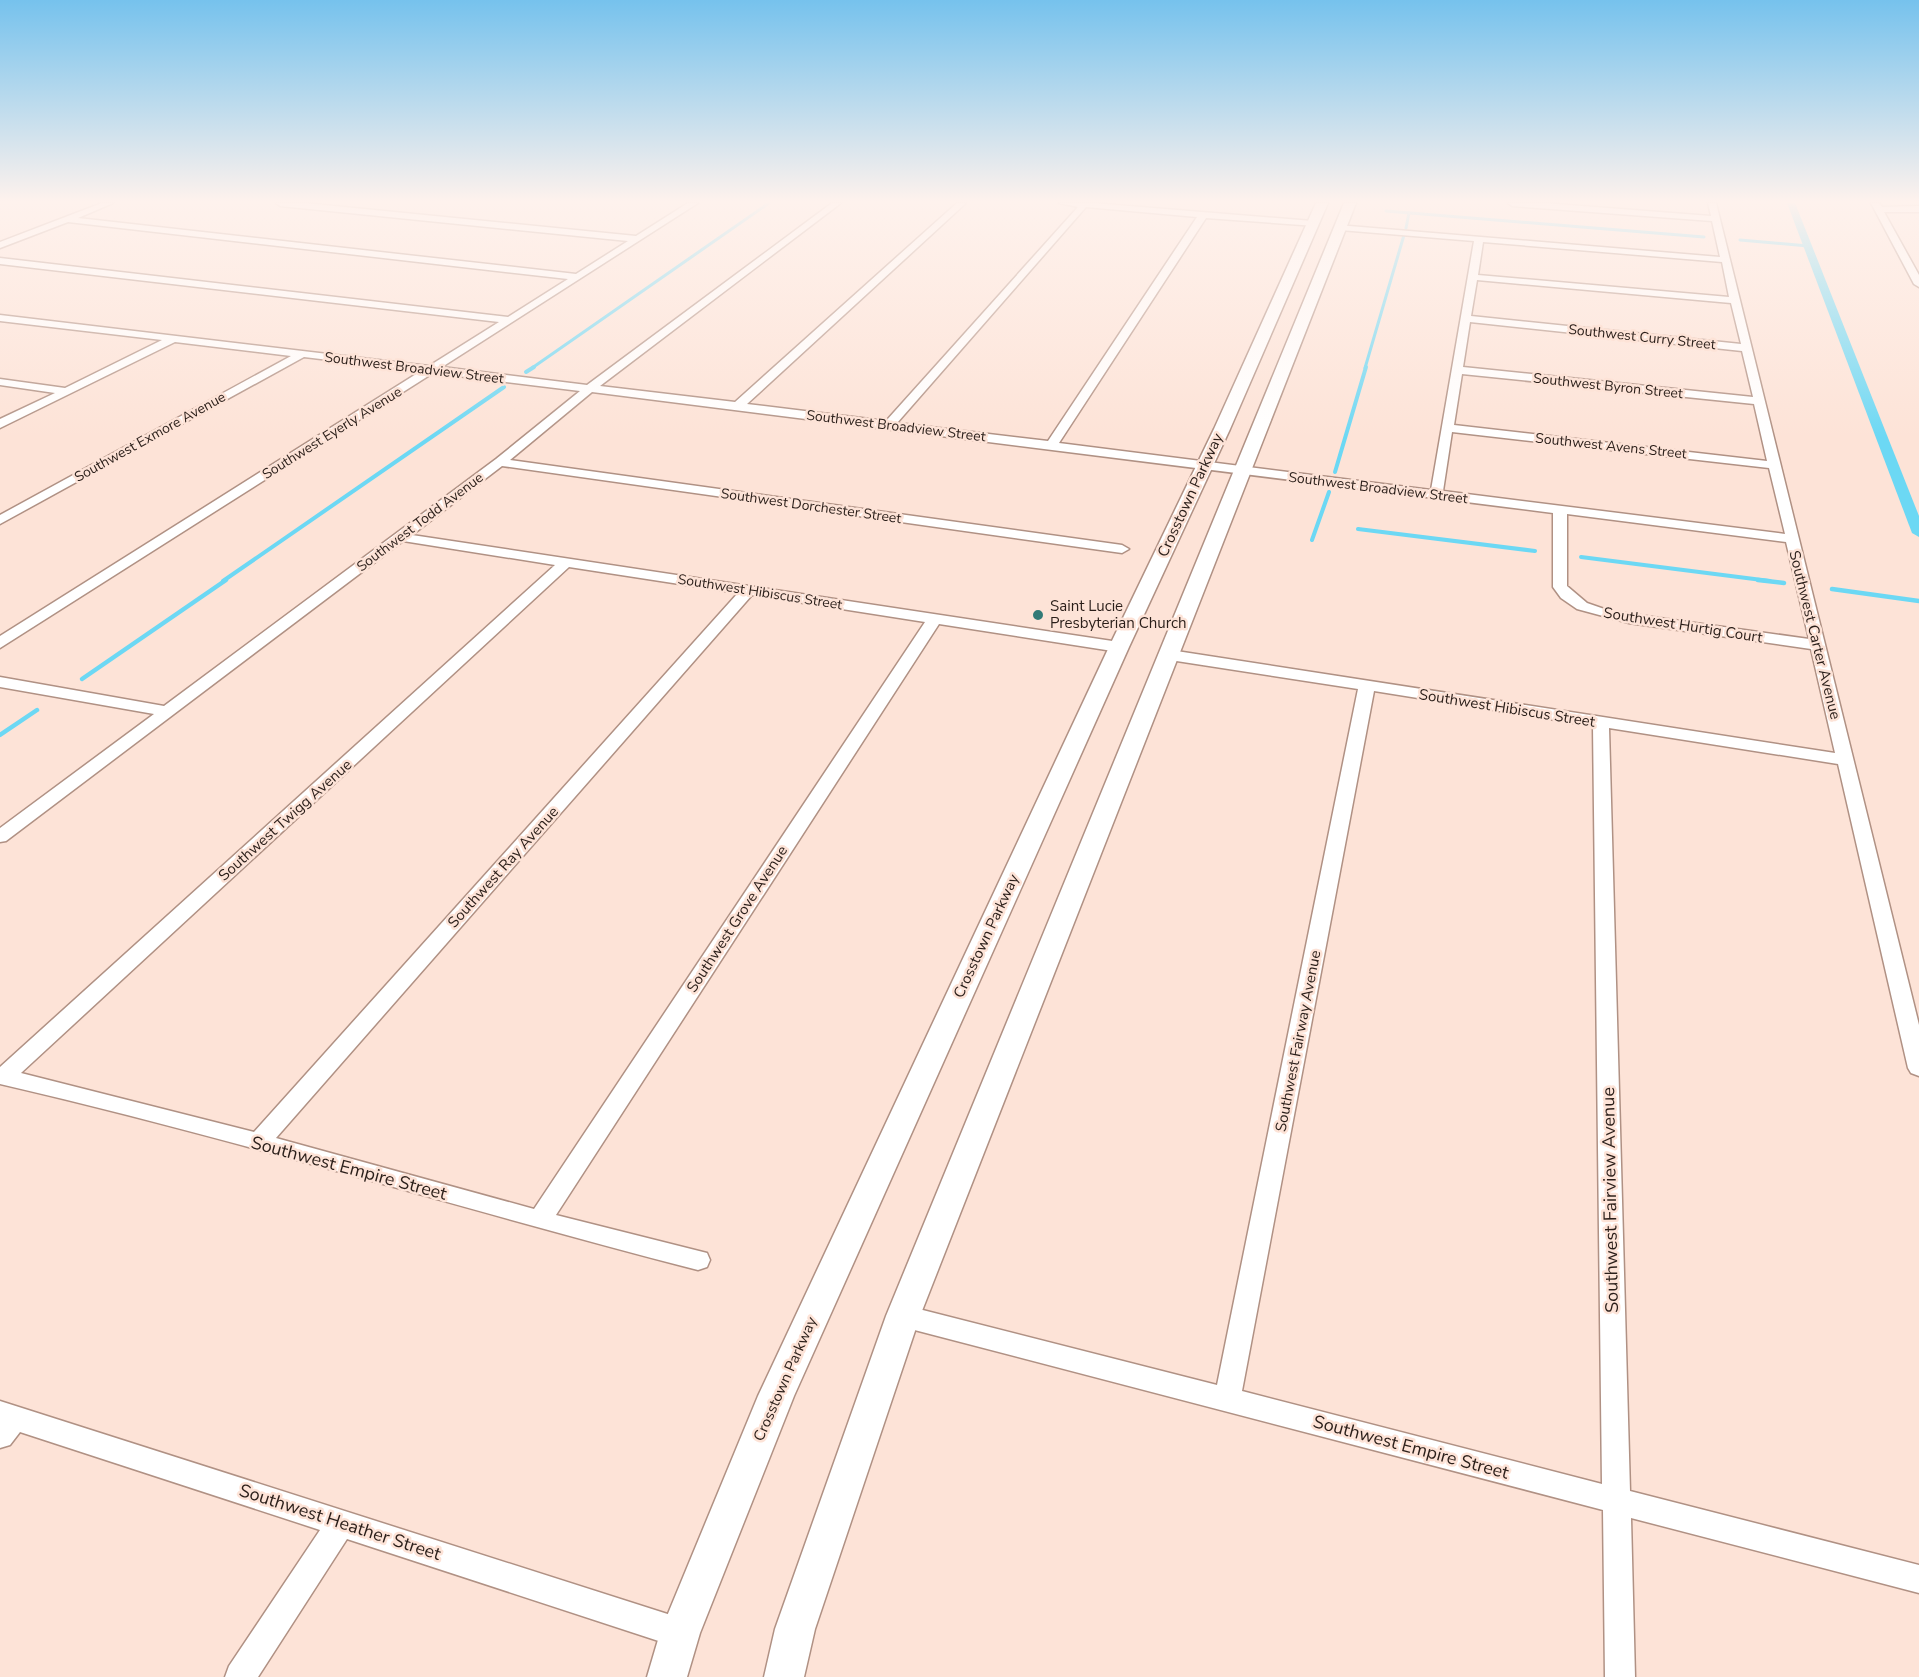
<svg xmlns="http://www.w3.org/2000/svg" width="1919" height="1677" viewBox="0 0 1919 1677" font-family="'Nunito Sans',sans-serif">
<style>
.lines{fill:none;stroke-linecap:round;stroke-linejoin:round}
.stream-far2{stroke:#6cd8f4;stroke-width:3}
.stream-far1{stroke:#6cd8f4;stroke-width:4}
.stream{stroke:#6cd8f4;stroke-width:4.5}
.canal{fill:#6cd8f4;fill-rule:evenodd}
.minor-casing{stroke:#b09184;stroke-width:3}
.secondary-casing{stroke:#b09184;stroke-width:3}
.minor{fill:#fff;fill-rule:evenodd}
.secondary{fill:#fff;fill-rule:evenodd}
.poi-dot{fill:#327a77;stroke:#fde3d7;stroke-width:2}
.labels{text-anchor:middle;dominant-baseline:central;stroke-width:5;stroke-linejoin:round;paint-order:stroke}
.far-street-label{font-size:14px;fill:#2a1e19;stroke:#fde3d7}
.street-label{font-size:15px;fill:#2a1e19;stroke:#fde3d7}
.poi-label{font-size:15px;fill:#2a1e19;stroke:#fde3d7;text-anchor:start}
.near-street-label{font-size:18px;fill:#2a1e19;stroke:#fde3d7}
</style>
<rect width="100%" height="100%" fill="#fde3d7"/>
<g class="lines">
<!-- stream-far2 -->
<g class="stream-far2">
<polyline points="1386,211 1704,237"/>
<polyline points="1406,228 1409,213"/>
<polyline points="1740,240 1808,246"/>
<polyline points="532,368 769,203"/>
<polyline points="1365,368 1404,235"/>
</g>
<!-- stream-far1 -->
<g class="stream-far1">
<polyline points="526,372 534,367"/>
<polyline points="1335,472 1366,367"/>
<polyline points="1358,529 1535,551"/>
<polyline points="1312,540 1329,492"/>
<polyline points="1581,557 1770,581"/>
<polyline points="223,581 504,387"/>
</g>
<!-- stream -->
<g class="stream">
<polyline points="1758,580 1784,583"/>
<polyline points="1832,589 1919,601"/>
<polyline points="82,679 226,580"/>
<polyline points="0,735 37,710"/>
</g>
<!-- canal -->
<polygon class="canal" points="1787,203 1795,203 1919,516 1919,537 1912,533"/>
<defs>
<g id="minor">
<path d="M102,203H113L78,218L576,274L628,241L280,206L276,203H304L636,236L688,203H698L442,367L587,385L832,203H841L600,386L735,402L957,203H966L747,404L886,421L1078,207L1059,203H1092L1313,221L1317,224L1316,226L1206,218L1059,443L1431,490L1474,241L1340,230L1336,227L1337,225L1720,257L1712,221L1512,206L1508,203H1543L1711,216L1708,203H1716L1919,1025V1076L1911,1073L1908,1068L1838,764L1609,728L1630,1491L1919,1565V1593L1631,1518L1635,1677H1605L1603,1510L903,1327L894,1324L890,1316L894,1308L903,1305L1217,1385L1358,689L1170,660L1162,655L1165,652L1170,650L1835,753L1811,649L1629,623L1577,609L1561,598L1553,587V513L592,392L510,460L1122,545L1129,549L1122,553L502,466L412,535L1119,642L1127,647L1119,652L939,624L556,1215L707,1253L710,1260L707,1267L698,1270C465,1210 234,1138 0,1084V1067L555,565L403,541L6,841L0,842V828L154,714L0,687V677L164,706L496,459L580,391L433,373L0,648V636L421,371L304,357L0,524V515L291,356L175,342L0,428V419L55,393L0,385V379L65,388L162,340L0,321V315L429,366L499,322L0,264V258L508,317L568,279L68,222L0,248V242ZM1086,207L1197,217L1048,441L897,423ZM1483,242L1722,262L1729,297L1478,275ZM1477,280L1731,303L1741,344L1471,316ZM1470,322L1742,351L1753,397L1463,367ZM1462,374L1754,404L1767,461L1454,425ZM1452,432L1769,468L1785,534L1443,491ZM1567,514L1786,542L1809,639L1610,611L1587,603L1567,586ZM569,567L738,593L254,1132L21,1073ZM752,595L925,622L534,1209L276,1138ZM1374,691L1593,726L1602,1484L1242,1391Z"/>
<polygon points="1871,203 1879,203 1882,207 1919,206 1919,212 1884,212 1919,275 1919,287 1914,284"/>
<polygon points="0,1401 680,1618 691,1622 695,1633 691,1644 680,1648 347,1539 258,1677 225,1677 229,1666 320,1530 20,1432 10,1445 0,1448"/>
</g>
<g id="secondary">
<polygon points="1316,203 1328,203 1230,429 1129,647 794,1396 700,1633 687,1677 647,1677 660,1633 758,1396 1109,647 1214,429"/>
<polygon points="1344,203 1356,203 920,1316 815,1629 804,1677 764,1677 775,1629 886,1316"/>
</g>
</defs>
<!-- minor casing -->
<use href="#minor" class="minor-casing"/>
<!-- secondary casing -->
<use href="#secondary" class="secondary-casing"/>
<!-- minor -->
<use href="#minor" class="minor"/>
<!-- secondary -->
<use href="#secondary" class="secondary"/>
</g>
<!-- sky -->
<linearGradient id="sky" x2="0" y2="1"><stop stop-color="#76c2ed"/><stop offset="0.46" stop-color="#fef2ed"/><stop offset="1" stop-color="#fef2ed" stop-opacity="0"/></linearGradient>
<rect width="1919" height="438" fill="url(#sky)"/>
<!-- markers -->
<circle class="poi-dot" cx="1038" cy="615" r="6"/>
<g class="labels">
<!-- far-street labels -->
<g class="far-street-label">
<text transform="translate(1642 337) rotate(6)">Southwest Curry Street</text>
<text transform="translate(414 368) rotate(7)">Southwest Broadview Street</text>
<text transform="translate(1608 386) rotate(6)">Southwest Byron Street</text>
<text transform="translate(896 426) rotate(7)">Southwest Broadview Street</text>
<text transform="translate(332 433) rotate(-32)">Southwest Eyerly Avenue</text>
<text transform="translate(150 437) rotate(-29)">Southwest Exmore Avenue</text>
<text transform="translate(1611 446) rotate(6)">Southwest Avens Street</text>
<text transform="translate(1378 488) rotate(7)">Southwest Broadview Street</text>
<text transform="translate(811 506) rotate(8)">Southwest Dorchester Street</text>
<text transform="translate(420 522) rotate(-37)">Southwest Todd Avenue</text>
<text transform="translate(760 592) rotate(9)">Southwest Hibiscus Street</text>
</g>
<!-- street labels -->
<g class="street-label">
<text transform="translate(1190 495) rotate(-65)">Crosstown Parkway</text>
<text transform="translate(1683 625) rotate(9)">Southwest Hurtig Court</text>
<text transform="translate(1815 635) rotate(76)">Southwest Carter Avenue</text>
<text transform="translate(1507 708) rotate(9)">Southwest Hibiscus Street</text>
<text transform="translate(285 820) rotate(-42)">Southwest Twigg Avenue</text>
<text transform="translate(503 867) rotate(-48)">Southwest Ray Avenue</text>
<text transform="translate(737 919) rotate(-57)">Southwest Grove Avenue</text>
<text transform="translate(986 936) rotate(-65)">Crosstown Parkway</text>
<text transform="translate(1298 1041) rotate(-79)">Southwest Fairway Avenue</text>
<text transform="translate(785 1379) rotate(-66)">Crosstown Parkway</text>
</g>
<!-- poi labels -->
<g class="poi-label">
<text x="1050" y="606">Saint Lucie<tspan x="1050" dy="17">Presbyterian Church</tspan></text>
</g>
<!-- near-street labels -->
<g class="near-street-label">
<text transform="translate(349 1168) rotate(15)">Southwest Empire Street</text>
<text transform="translate(1610 1200) rotate(-91)">Southwest Fairview Avenue</text>
<text transform="translate(1411 1447) rotate(15)">Southwest Empire Street</text>
<text transform="translate(340 1522) rotate(18)">Southwest Heather Street</text>
</g>
</g>
</svg>
